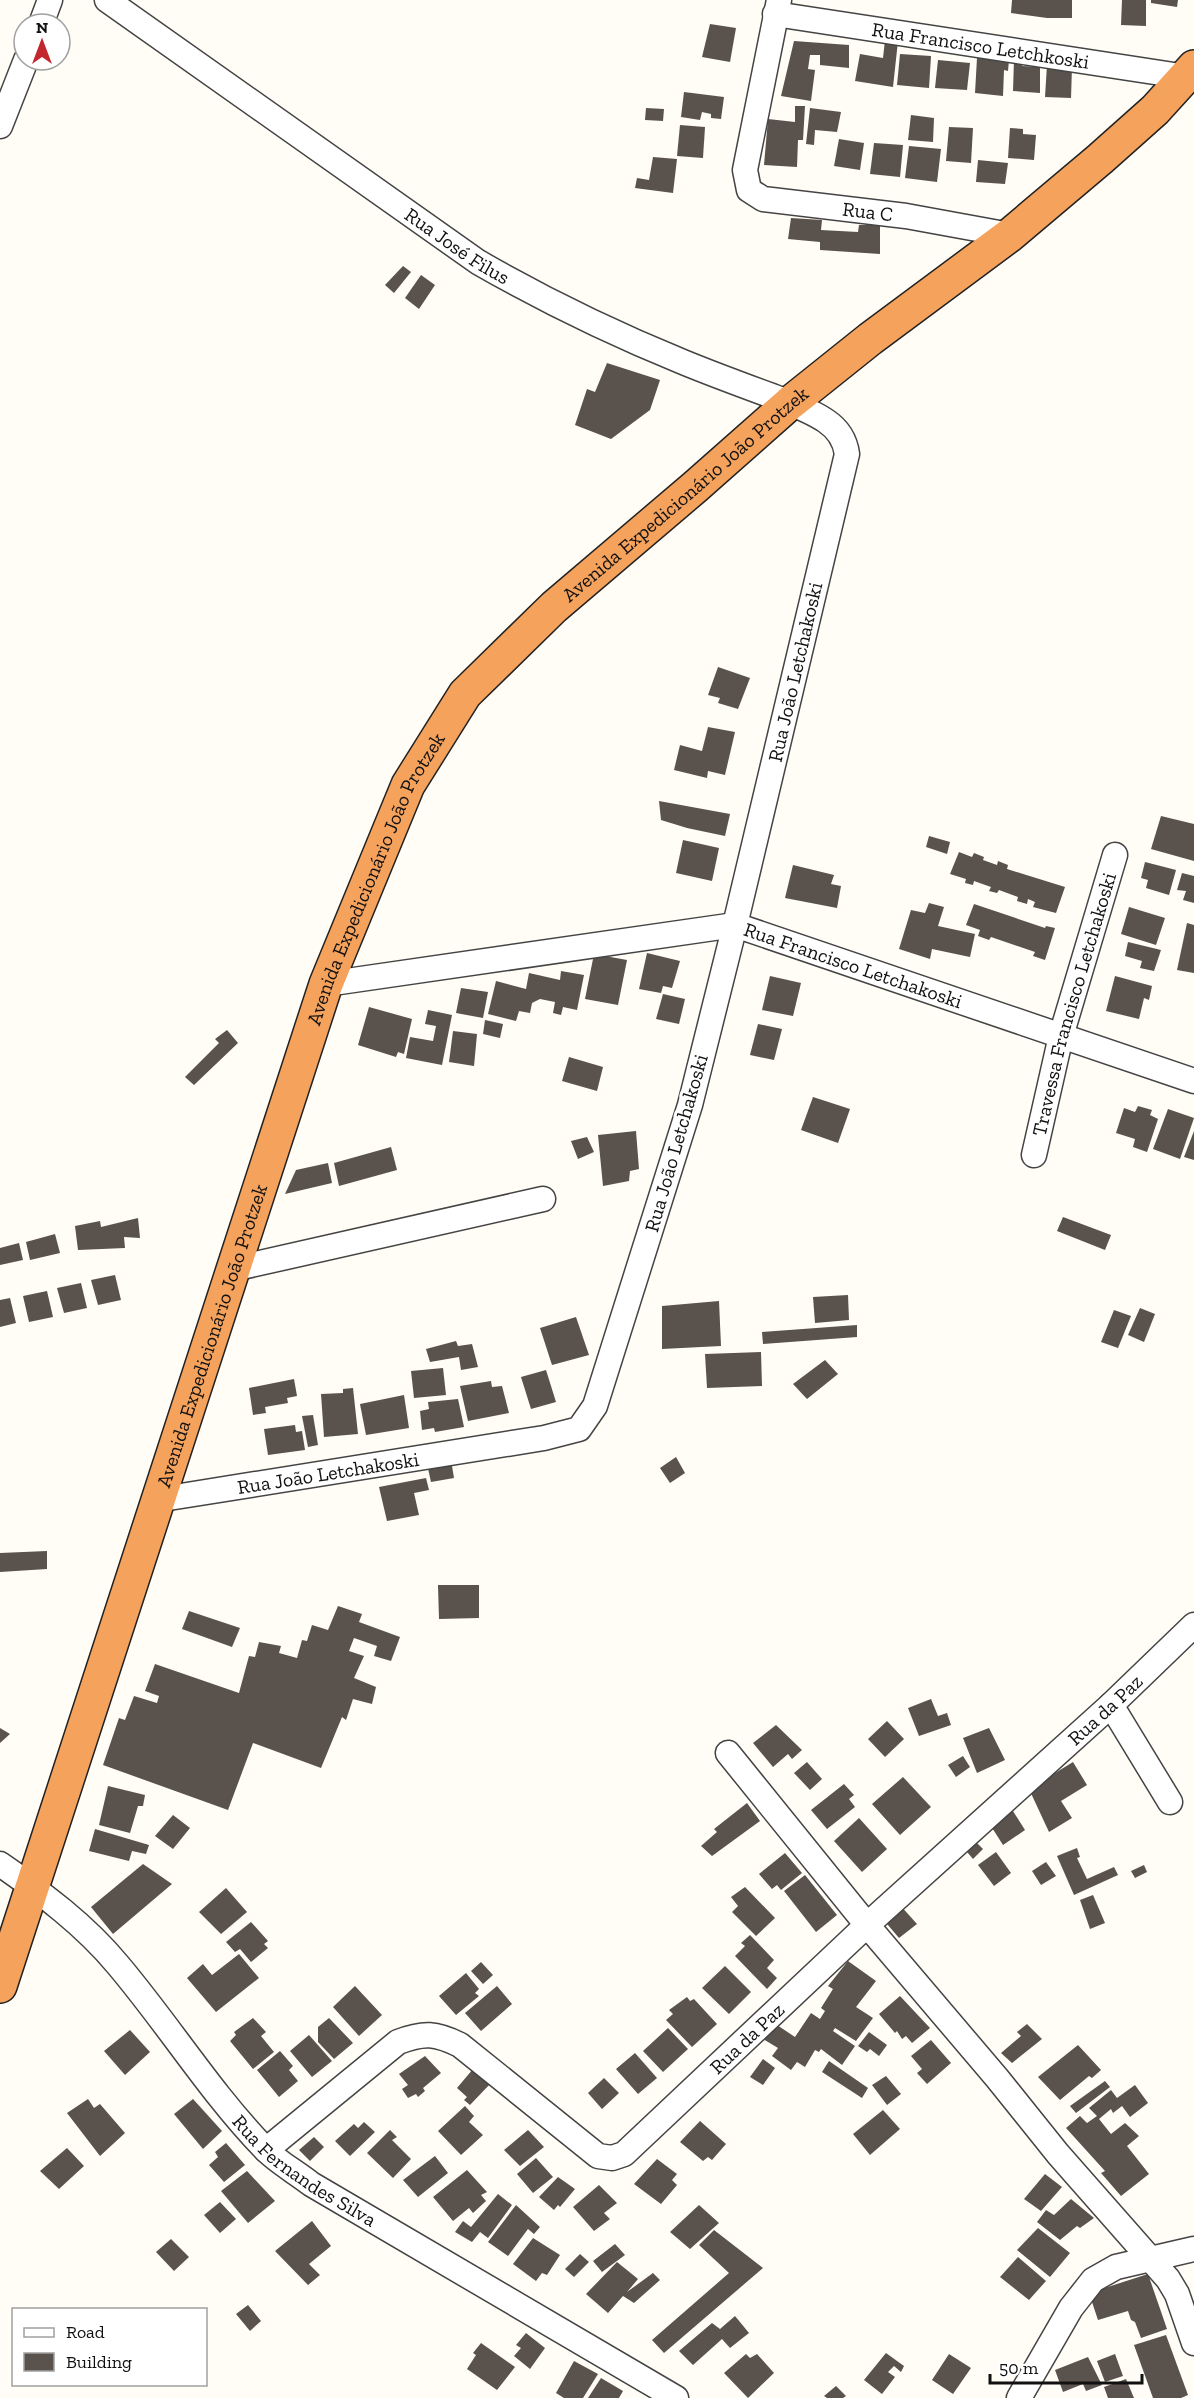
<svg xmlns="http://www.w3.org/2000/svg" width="1194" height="2398" viewBox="0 0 1194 2398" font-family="'Zilla Slab',serif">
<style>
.building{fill:#5a524d}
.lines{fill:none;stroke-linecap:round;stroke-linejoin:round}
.minor-casing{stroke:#444;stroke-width:27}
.highway-casing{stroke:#222;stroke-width:36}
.minor{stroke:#fff;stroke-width:24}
.highway{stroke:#f5a25d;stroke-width:33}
.labels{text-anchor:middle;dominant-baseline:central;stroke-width:6;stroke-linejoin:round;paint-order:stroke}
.street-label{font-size:20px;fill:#111;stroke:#fff}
</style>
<rect width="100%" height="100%" fill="#fffdf5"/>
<!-- building -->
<g class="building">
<polygon points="1012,0 1072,0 1072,18 1047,18 1011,13"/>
<polygon points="1122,0 1146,0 1146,26 1121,25"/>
<polygon points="1151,0 1178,0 1177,7 1151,3"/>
<polygon points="710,24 736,28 730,62 702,57"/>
<polygon points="885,40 898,41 893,87 855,81 860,54 883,58"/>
<polygon points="794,41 849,45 849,68 820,65 820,55 810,55 808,69 815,70 811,101 781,96"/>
<polygon points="900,54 931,56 929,88 897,85"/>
<polygon points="977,58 1009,60 1008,71 1004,70 1003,96 975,93"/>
<polygon points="1014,59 1022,60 1022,66 1040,67 1040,93 1013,91"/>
<polygon points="938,60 970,63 967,90 935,88"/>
<polygon points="1047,65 1072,66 1071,98 1045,97"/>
<polygon points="684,92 724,97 721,119 711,118 711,114 702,112 700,120 681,117"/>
<polygon points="795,106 805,106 803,140 798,140 797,167 764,165 768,119 795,122"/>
<polygon points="646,108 664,109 663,121 645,120"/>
<polygon points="810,108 841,112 837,132 815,130 814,145 806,144"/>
<polygon points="911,115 934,118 933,142 908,140"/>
<polygon points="680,125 705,127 703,158 677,156"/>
<polygon points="949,127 973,128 971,163 946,161"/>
<polygon points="1010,128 1023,129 1023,134 1036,135 1034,160 1008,158"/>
<polygon points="839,139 864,143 860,170 834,166"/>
<polygon points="874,143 903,145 900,177 870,174"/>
<polygon points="909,146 941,149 937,182 905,178"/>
<polygon points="653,157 677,159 673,193 635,188 637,178 649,180"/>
<polygon points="978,160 1008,163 1005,184 976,182"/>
<polygon points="791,218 822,220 821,230 858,232 859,225 880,225 880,254 820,250 820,242 788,239"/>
<polygon points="403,266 411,272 394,293 385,285"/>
<polygon points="421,275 435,285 419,309 405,298"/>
<polygon points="607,363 660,380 650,410 611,439 575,425 587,389 595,392"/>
<polygon points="718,667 750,678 738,709 718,703 720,698 708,695"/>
<polygon points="708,727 735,732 725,775 708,771 707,778 674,770 680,745 702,751"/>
<polygon points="659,801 730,814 725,836 687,828 661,820"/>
<polygon points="1161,816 1194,824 1194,861 1151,849"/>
<polygon points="929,836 950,842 947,854 926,847"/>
<polygon points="683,840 719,848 712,881 676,873"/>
<polygon points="959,852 972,857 974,853 984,857 983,860 997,865 998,861 1008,865 1007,869 1065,887 1056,913 1033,907 1035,902 1028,899 1027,904 1017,901 1018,897 999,890 997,893 989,891 991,887 974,881 973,885 965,883 966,879 950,874"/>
<polygon points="1145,862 1176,870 1169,895 1146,888 1148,880 1141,878"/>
<polygon points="793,865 834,875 831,884 841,886 837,908 785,898"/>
<polygon points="1182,873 1194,876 1194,903 1183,900 1186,891 1177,890"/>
<polygon points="929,903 944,907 938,926 975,934 970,957 932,949 930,959 899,949 911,910 925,913"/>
<polygon points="974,904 1045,928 1046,926 1055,928 1045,960 1033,956 1035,952 991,937 989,940 978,936 980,930 966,925"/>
<polygon points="1129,907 1165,918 1156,945 1121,934"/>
<polygon points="1187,923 1194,925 1194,973 1177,970"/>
<polygon points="1128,942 1161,950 1154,971 1140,968 1142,961 1125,956"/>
<polygon points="647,953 680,961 672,988 663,986 661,993 639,989"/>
<polygon points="594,954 627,960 618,1005 585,999"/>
<polygon points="561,971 584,975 577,1010 563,1007 561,1015 553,1013 555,1002 540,999 532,1003 530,1013 519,1011 516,1021 488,1014 496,981 526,989 529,973 560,980"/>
<polygon points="770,976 801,983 793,1016 762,1010"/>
<polygon points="1115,976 1152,986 1149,1000 1144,998 1139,1019 1106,1011"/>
<polygon points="461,988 488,992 483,1018 456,1013"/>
<polygon points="663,994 685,999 679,1024 656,1019"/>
<polygon points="369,1007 412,1019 404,1054 398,1052 396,1057 358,1045"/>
<polygon points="428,1010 452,1015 442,1065 406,1058 410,1037 433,1041 436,1026 425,1024"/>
<polygon points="485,1020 503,1024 500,1038 483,1034"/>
<polygon points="758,1024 782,1029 774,1060 750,1055"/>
<polygon points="227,1030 238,1043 194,1085 185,1077 219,1043 215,1039"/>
<polygon points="453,1031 477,1034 474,1066 449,1062"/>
<polygon points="569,1057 603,1067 597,1091 562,1081"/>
<polygon points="813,1097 850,1109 838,1143 801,1130"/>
<polygon points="1138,1106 1152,1110 1150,1115 1158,1119 1147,1152 1133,1147 1135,1139 1116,1133 1124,1108 1135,1112"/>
<polygon points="1168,1109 1194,1118 1180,1159 1153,1149"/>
<polygon points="636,1131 639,1169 630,1171 629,1181 603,1186 598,1135"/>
<polygon points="1194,1131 1194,1160 1184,1157"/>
<polygon points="587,1137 594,1152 578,1159 571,1141"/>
<polygon points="391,1147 397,1170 339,1186 334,1163"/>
<polygon points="328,1163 332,1183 285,1194 296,1170"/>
<polygon points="1063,1217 1111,1235 1105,1250 1057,1231"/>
<polygon points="138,1218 140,1238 124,1237 125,1248 78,1250 75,1226 100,1221 101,1227"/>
<polygon points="55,1234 60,1253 30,1260 26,1242"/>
<polygon points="19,1243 23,1260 0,1265 0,1248"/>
<polygon points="115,1275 121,1300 98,1305 91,1280"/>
<polygon points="81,1283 87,1308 64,1313 57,1288"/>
<polygon points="47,1291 53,1317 29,1322 23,1296"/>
<polygon points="848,1295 849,1320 815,1323 813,1297"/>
<polygon points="10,1298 16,1323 0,1327 0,1300"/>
<polygon points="719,1301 721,1346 662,1349 662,1306"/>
<polygon points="1140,1308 1155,1314 1144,1342 1128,1335"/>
<polygon points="1114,1310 1131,1316 1118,1348 1101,1342"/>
<polygon points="576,1317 589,1355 552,1365 540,1328"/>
<polygon points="857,1325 857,1337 763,1344 762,1332"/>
<polygon points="456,1341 458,1346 472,1344 478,1367 461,1370 459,1357 430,1362 426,1349"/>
<polygon points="761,1352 762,1386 707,1388 705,1354"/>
<polygon points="825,1360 838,1374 807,1399 793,1384"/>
<polygon points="443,1368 446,1395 414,1398 411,1371"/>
<polygon points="546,1370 556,1402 531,1409 521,1377"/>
<polygon points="294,1379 297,1396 287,1398 288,1403 265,1407 266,1413 253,1415 249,1388"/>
<polygon points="491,1381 492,1387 502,1386 509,1413 468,1421 460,1386"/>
<polygon points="353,1388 358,1434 324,1437 321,1394 343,1393 343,1389"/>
<polygon points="404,1395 409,1428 366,1435 360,1404"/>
<polygon points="458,1399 464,1427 435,1432 434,1428 422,1430 420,1411 429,1409 428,1402"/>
<polygon points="313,1415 318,1445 308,1447 302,1416"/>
<polygon points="295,1425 296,1432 302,1431 305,1450 268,1455 264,1429"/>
<polygon points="676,1457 685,1473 670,1483 660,1468"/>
<polygon points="451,1460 454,1478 431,1482 427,1464"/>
<polygon points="426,1478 429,1490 414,1493 419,1515 387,1521 379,1487"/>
<polygon points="47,1551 47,1569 0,1572 0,1553"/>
<polygon points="438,1585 479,1585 479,1618 439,1619"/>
<polygon points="338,1606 362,1614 359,1622 400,1637 391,1661 374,1656 377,1646 354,1638 349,1651 364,1656 354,1678 376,1687 372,1704 353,1699 346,1720 342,1717 321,1768 253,1743 228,1810 103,1765 119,1718 125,1720 134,1696 157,1703 159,1696 145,1691 155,1664 239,1693 249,1656 255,1657 259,1642 281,1646 279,1653 297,1658 302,1640 307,1641 312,1625 328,1630"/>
<polygon points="189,1611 240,1628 232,1647 182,1629"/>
<polygon points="931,1699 938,1716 947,1713 951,1725 919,1736 908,1708"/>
<polygon points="887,1721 904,1739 885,1757 868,1739"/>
<polygon points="776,1725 802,1750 792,1759 788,1754 773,1767 753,1743"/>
<polygon points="0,1728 10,1734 0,1743"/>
<polygon points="989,1728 1005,1760 977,1773 963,1738"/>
<polygon points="963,1756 970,1767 956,1777 948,1765"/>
<polygon points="807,1762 822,1779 810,1790 794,1773"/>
<polygon points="1073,1762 1087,1785 1061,1801 1072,1818 1049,1832 1029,1789"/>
<polygon points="903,1777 931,1807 900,1835 872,1804"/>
<polygon points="844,1784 854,1795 849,1799 855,1807 827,1829 811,1810"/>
<polygon points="108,1786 145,1795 143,1806 138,1806 130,1833 99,1825"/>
<polygon points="747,1803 760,1821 712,1856 701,1846 717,1832 714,1829"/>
<polygon points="1011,1808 1025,1830 1003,1845 989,1823"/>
<polygon points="173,1815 190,1828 173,1849 155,1836"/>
<polygon points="859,1818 887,1849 862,1872 834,1841"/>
<polygon points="95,1829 149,1845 146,1854 132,1851 129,1861 89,1851"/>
<polygon points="971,1837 983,1849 973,1859 962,1846"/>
<polygon points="1077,1848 1080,1857 1077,1858 1087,1879 1114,1867 1118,1875 1074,1895 1057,1856"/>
<polygon points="996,1852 1011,1873 994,1886 978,1865"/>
<polygon points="785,1853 802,1873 781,1890 777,1885 772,1889 759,1874"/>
<polygon points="1046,1862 1056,1876 1041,1885 1032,1871"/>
<polygon points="143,1864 172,1884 113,1934 91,1907"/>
<polygon points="1144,1865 1147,1872 1135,1878 1131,1871"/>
<polygon points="805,1875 837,1915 816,1932 784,1891"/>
<polygon points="745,1887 775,1918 756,1936 732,1912 738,1906 731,1897"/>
<polygon points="226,1888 247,1912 221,1934 199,1912"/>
<polygon points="1093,1895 1105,1923 1090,1929 1080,1900"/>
<polygon points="899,1904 917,1924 899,1938 882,1918"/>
<polygon points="251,1922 268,1941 264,1944 268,1948 251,1962 240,1949 235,1952 226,1942"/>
<polygon points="750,1935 774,1960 767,1968 777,1978 767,1989 735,1956 745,1946 741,1943"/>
<polygon points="239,1954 259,1978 216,2012 187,1978 203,1964 212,1975"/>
<polygon points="848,1961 876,1981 856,2007 873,2018 856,2041 835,2028 833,2031 855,2046 842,2065 821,2049 819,2052 815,2050 805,2067 797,2062 791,2070 772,2056 778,2048 763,2039 774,2023 795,2037 811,2013 820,2019 825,2011 821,2008 833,1989 828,1986"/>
<polygon points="481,1962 493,1975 483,1984 471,1971"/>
<polygon points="725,1966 751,1992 729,2014 702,1988"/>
<polygon points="466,1973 479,1989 475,1993 479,1996 456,2015 439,1996"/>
<polygon points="355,1986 382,2015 359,2036 333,2007"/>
<polygon points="497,1986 512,2004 481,2031 465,2013"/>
<polygon points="900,1996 930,2028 912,2043 906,2036 902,2039 897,2031 895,2033 879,2014"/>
<polygon points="687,1997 690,2001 694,1999 717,2024 692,2047 666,2020 673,2014 669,2010"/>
<polygon points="253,2018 266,2032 261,2036 274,2052 253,2069 230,2041 236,2035 234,2032"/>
<polygon points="329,2018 353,2043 334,2059 318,2042 318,2027"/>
<polygon points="1027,2024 1042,2039 1012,2063 1001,2053 1021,2036 1017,2032"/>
<polygon points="668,2028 688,2049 663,2072 643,2051"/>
<polygon points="130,2030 150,2052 125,2075 104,2051"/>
<polygon points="869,2032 887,2045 879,2056 870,2049 867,2052 858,2046"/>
<polygon points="309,2035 332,2061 312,2077 290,2051"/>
<polygon points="931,2040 951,2063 927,2084 917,2073 922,2069 911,2056"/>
<polygon points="1078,2045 1101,2070 1092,2078 1089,2076 1060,2100 1038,2077"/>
<polygon points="280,2051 293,2066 289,2070 298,2081 279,2097 257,2070"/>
<polygon points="635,2053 657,2078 638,2094 616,2069"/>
<polygon points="425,2056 441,2073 423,2088 425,2091 418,2097 416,2094 408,2098 402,2089 408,2085 399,2074"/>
<polygon points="763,2059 775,2068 763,2085 750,2077"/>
<polygon points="829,2061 868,2088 862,2098 822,2072"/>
<polygon points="473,2069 490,2084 470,2105 464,2100 467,2097 457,2088"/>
<polygon points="886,2076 901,2094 887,2105 872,2085"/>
<polygon points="604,2078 619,2093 602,2109 588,2093"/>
<polygon points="1105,2081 1110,2087 1076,2113 1070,2106"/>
<polygon points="1135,2085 1148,2103 1130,2117 1122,2106 1113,2113 1111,2109 1099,2119 1111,2134 1125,2123 1139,2136 1127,2146 1149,2174 1121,2196 1101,2173 1105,2171 1066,2128 1080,2116 1087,2123 1097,2116 1089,2108 1111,2090 1117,2098"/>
<polygon points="88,2099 94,2108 100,2104 125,2133 100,2156 67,2113"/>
<polygon points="193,2099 222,2131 203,2149 174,2114"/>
<polygon points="465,2106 474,2116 469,2122 483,2135 461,2155 438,2131"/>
<polygon points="883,2110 900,2129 870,2155 853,2134"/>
<polygon points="700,2121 726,2144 712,2160 708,2157 703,2161 680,2142"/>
<polygon points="364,2122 375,2132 350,2156 335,2141 354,2124 358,2128"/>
<polygon points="390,2130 397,2137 392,2140 411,2159 393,2178 367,2153"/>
<polygon points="528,2130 544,2147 520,2166 504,2150"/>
<polygon points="314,2137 324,2147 310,2161 299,2150"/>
<polygon points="226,2143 245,2165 224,2182 209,2165 218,2157 215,2152"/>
<polygon points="67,2148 84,2166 59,2189 40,2171"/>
<polygon points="435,2156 448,2173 418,2197 403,2180"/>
<polygon points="536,2158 553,2177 533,2193 517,2174"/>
<polygon points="657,2159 677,2174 672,2180 677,2185 661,2204 634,2184"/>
<polygon points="467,2170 487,2192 481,2195 486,2201 473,2213 469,2208 453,2221 433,2197"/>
<polygon points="247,2171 275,2201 248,2223 221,2191"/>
<polygon points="1045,2174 1062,2187 1041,2211 1024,2199"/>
<polygon points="558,2177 575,2189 560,2207 558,2205 554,2210 539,2197"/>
<polygon points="599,2185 617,2203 604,2213 610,2219 594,2231 573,2207"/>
<polygon points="498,2194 512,2205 488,2238 480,2232 472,2242 455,2232 463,2221 471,2227"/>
<polygon points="1071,2199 1094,2218 1080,2228 1077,2226 1060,2240 1037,2222 1046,2210 1054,2215"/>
<polygon points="220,2202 236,2219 220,2233 204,2215"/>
<polygon points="516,2205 540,2227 534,2234 528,2229 508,2256 488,2242"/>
<polygon points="699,2205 719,2223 690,2249 670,2232"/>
<polygon points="312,2221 331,2246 309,2264 320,2275 308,2285 275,2251"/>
<polygon points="1038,2228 1070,2253 1050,2277 1017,2250"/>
<polygon points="714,2230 763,2268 664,2353 652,2340 729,2273 699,2245"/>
<polygon points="533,2238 560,2255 547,2275 542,2273 536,2281 513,2264"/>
<polygon points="171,2239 189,2257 174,2271 156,2252"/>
<polygon points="615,2244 625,2255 602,2272 593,2261"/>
<polygon points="580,2254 589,2262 574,2277 565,2269"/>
<polygon points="1018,2257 1046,2281 1029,2300 1000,2277"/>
<polygon points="617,2262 638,2279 627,2292 653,2273 660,2280 634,2303 623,2296 608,2313 586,2294"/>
<polygon points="1148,2274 1167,2329 1141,2338 1135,2322 1131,2320 1128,2311 1098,2320 1089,2293"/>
<polygon points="248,2305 261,2321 250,2331 236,2314"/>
<polygon points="735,2316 749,2333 730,2348 722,2339 693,2365 679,2351 712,2323 720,2329"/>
<polygon points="526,2333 545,2348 530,2369 514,2356 521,2348 516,2345"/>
<polygon points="1166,2335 1188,2395 1181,2398 1153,2398 1134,2345"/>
<polygon points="481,2343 515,2367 497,2390 467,2369 476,2355 473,2353"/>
<polygon points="886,2353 904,2366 901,2372 894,2366 888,2372 895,2377 882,2394 864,2380"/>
<polygon points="746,2354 750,2358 757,2354 774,2373 748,2398 724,2373"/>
<polygon points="949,2354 971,2368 953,2394 932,2380"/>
<polygon points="1115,2354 1123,2376 1105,2382 1097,2361"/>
<polygon points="1088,2357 1102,2385 1086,2391 1083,2384 1063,2392 1055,2370"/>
<polygon points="574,2361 598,2374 583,2398 564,2398 556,2393"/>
<polygon points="601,2378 623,2391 619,2398 588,2398"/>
<polygon points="1126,2379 1134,2398 1108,2398 1104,2387"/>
<polygon points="836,2386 846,2396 843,2398 827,2398 824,2396"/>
</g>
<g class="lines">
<defs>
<g id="minor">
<path id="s1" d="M107,0L478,262C544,300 612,333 683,362C712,374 742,385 772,396C790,403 810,410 826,421C838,429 845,440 847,454L735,925L690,1105L595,1406L579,1429L544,1438L156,1500"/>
<path id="s2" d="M779,0L745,170L749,190L763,199L906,216L1010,235"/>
<path id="s3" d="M775,14L1187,77"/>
<polyline points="41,24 50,0"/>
<polyline points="0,126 26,60"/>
<path id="s4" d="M326,984L735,925L1194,1081"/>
<path id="s5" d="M1034,1155L1061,1036L1115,855"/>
<polyline points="233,1269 543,1199"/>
<polyline points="1111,1705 1170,1802"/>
<polyline points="728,1753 867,1925 997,2078 1058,2154 1168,2279 1177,2294 1194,2343"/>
<path id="s6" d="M0,1864C42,1893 85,1925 118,1965C168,2024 210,2092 264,2148C277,2162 296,2172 311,2184L676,2398"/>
<path id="s7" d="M266,2150L398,2042C424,2032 436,2033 460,2045L598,2156L612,2158L624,2154L867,1925L1111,1705L1194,1625"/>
<polyline points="1019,2398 1071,2308 1093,2280 1116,2267 1194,2249"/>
</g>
<g id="highway">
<path id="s8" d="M0,1986L326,984L408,785L465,694L554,607L695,487L790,403L870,339L1010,235L1100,159L1155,110L1194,67"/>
</g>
</defs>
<!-- minor casing -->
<use href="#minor" class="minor-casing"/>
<!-- highway casing -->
<use href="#highway" class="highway-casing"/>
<!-- minor -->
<use href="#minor" class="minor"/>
<!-- highway -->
<use href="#highway" class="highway"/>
</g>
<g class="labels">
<!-- street labels -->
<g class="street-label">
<text stroke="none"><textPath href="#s3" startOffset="208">Rua Francisco Letchkoski</textPath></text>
<text stroke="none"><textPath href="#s2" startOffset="316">Rua C</textPath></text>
<text stroke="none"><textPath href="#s1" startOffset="428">Rua José Filus</textPath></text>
<text stroke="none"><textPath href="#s8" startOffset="1674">Avenida Expedicionário João Protzek</textPath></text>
<text transform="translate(795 672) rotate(-77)">Rua João Letchakoski</text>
<text stroke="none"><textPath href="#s8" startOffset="1170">Avenida Expedicionário João Protzek</textPath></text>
<text stroke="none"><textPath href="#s4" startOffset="538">Rua Francisco Letchakoski</textPath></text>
<text stroke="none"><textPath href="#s5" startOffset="156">Travessa Francisco Letchakoski</textPath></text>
<text transform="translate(676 1143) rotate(-74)">Rua João Letchakoski</text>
<text stroke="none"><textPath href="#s8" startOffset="684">Avenida Expedicionário João Protzek</textPath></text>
<text transform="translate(328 1473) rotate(-9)">Rua João Letchakoski</text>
<text stroke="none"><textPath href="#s7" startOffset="1094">Rua da Paz</textPath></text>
<text stroke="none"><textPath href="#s7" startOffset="608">Rua da Paz</textPath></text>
<text stroke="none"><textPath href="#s6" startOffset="436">Rua Fernandes Silva</textPath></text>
</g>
</g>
<!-- legend -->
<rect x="12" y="2308" width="195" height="78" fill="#ffffff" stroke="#a0a0a0" stroke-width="1.5"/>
<rect x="24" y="2328" width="30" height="9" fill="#ffffff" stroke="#a0a0a0" stroke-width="1.5"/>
<text x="66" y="2338" font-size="18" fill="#111111">Road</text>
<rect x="24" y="2353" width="30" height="18" fill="#5a524d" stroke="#a0a0a0" stroke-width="1.5"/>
<text x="66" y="2368" font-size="18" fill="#111111">Building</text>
<!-- north arrow -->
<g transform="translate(42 42)"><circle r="28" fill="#ffffff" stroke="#a0a0a0" stroke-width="1.5"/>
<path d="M0-4.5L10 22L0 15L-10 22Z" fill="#c4262e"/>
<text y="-9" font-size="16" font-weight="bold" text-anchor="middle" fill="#111111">N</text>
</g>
<!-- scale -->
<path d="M990 2374v9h152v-9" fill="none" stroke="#111111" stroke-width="3"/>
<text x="999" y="2374" font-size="18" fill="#111111" stroke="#ffffff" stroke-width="4.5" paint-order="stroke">50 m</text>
</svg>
